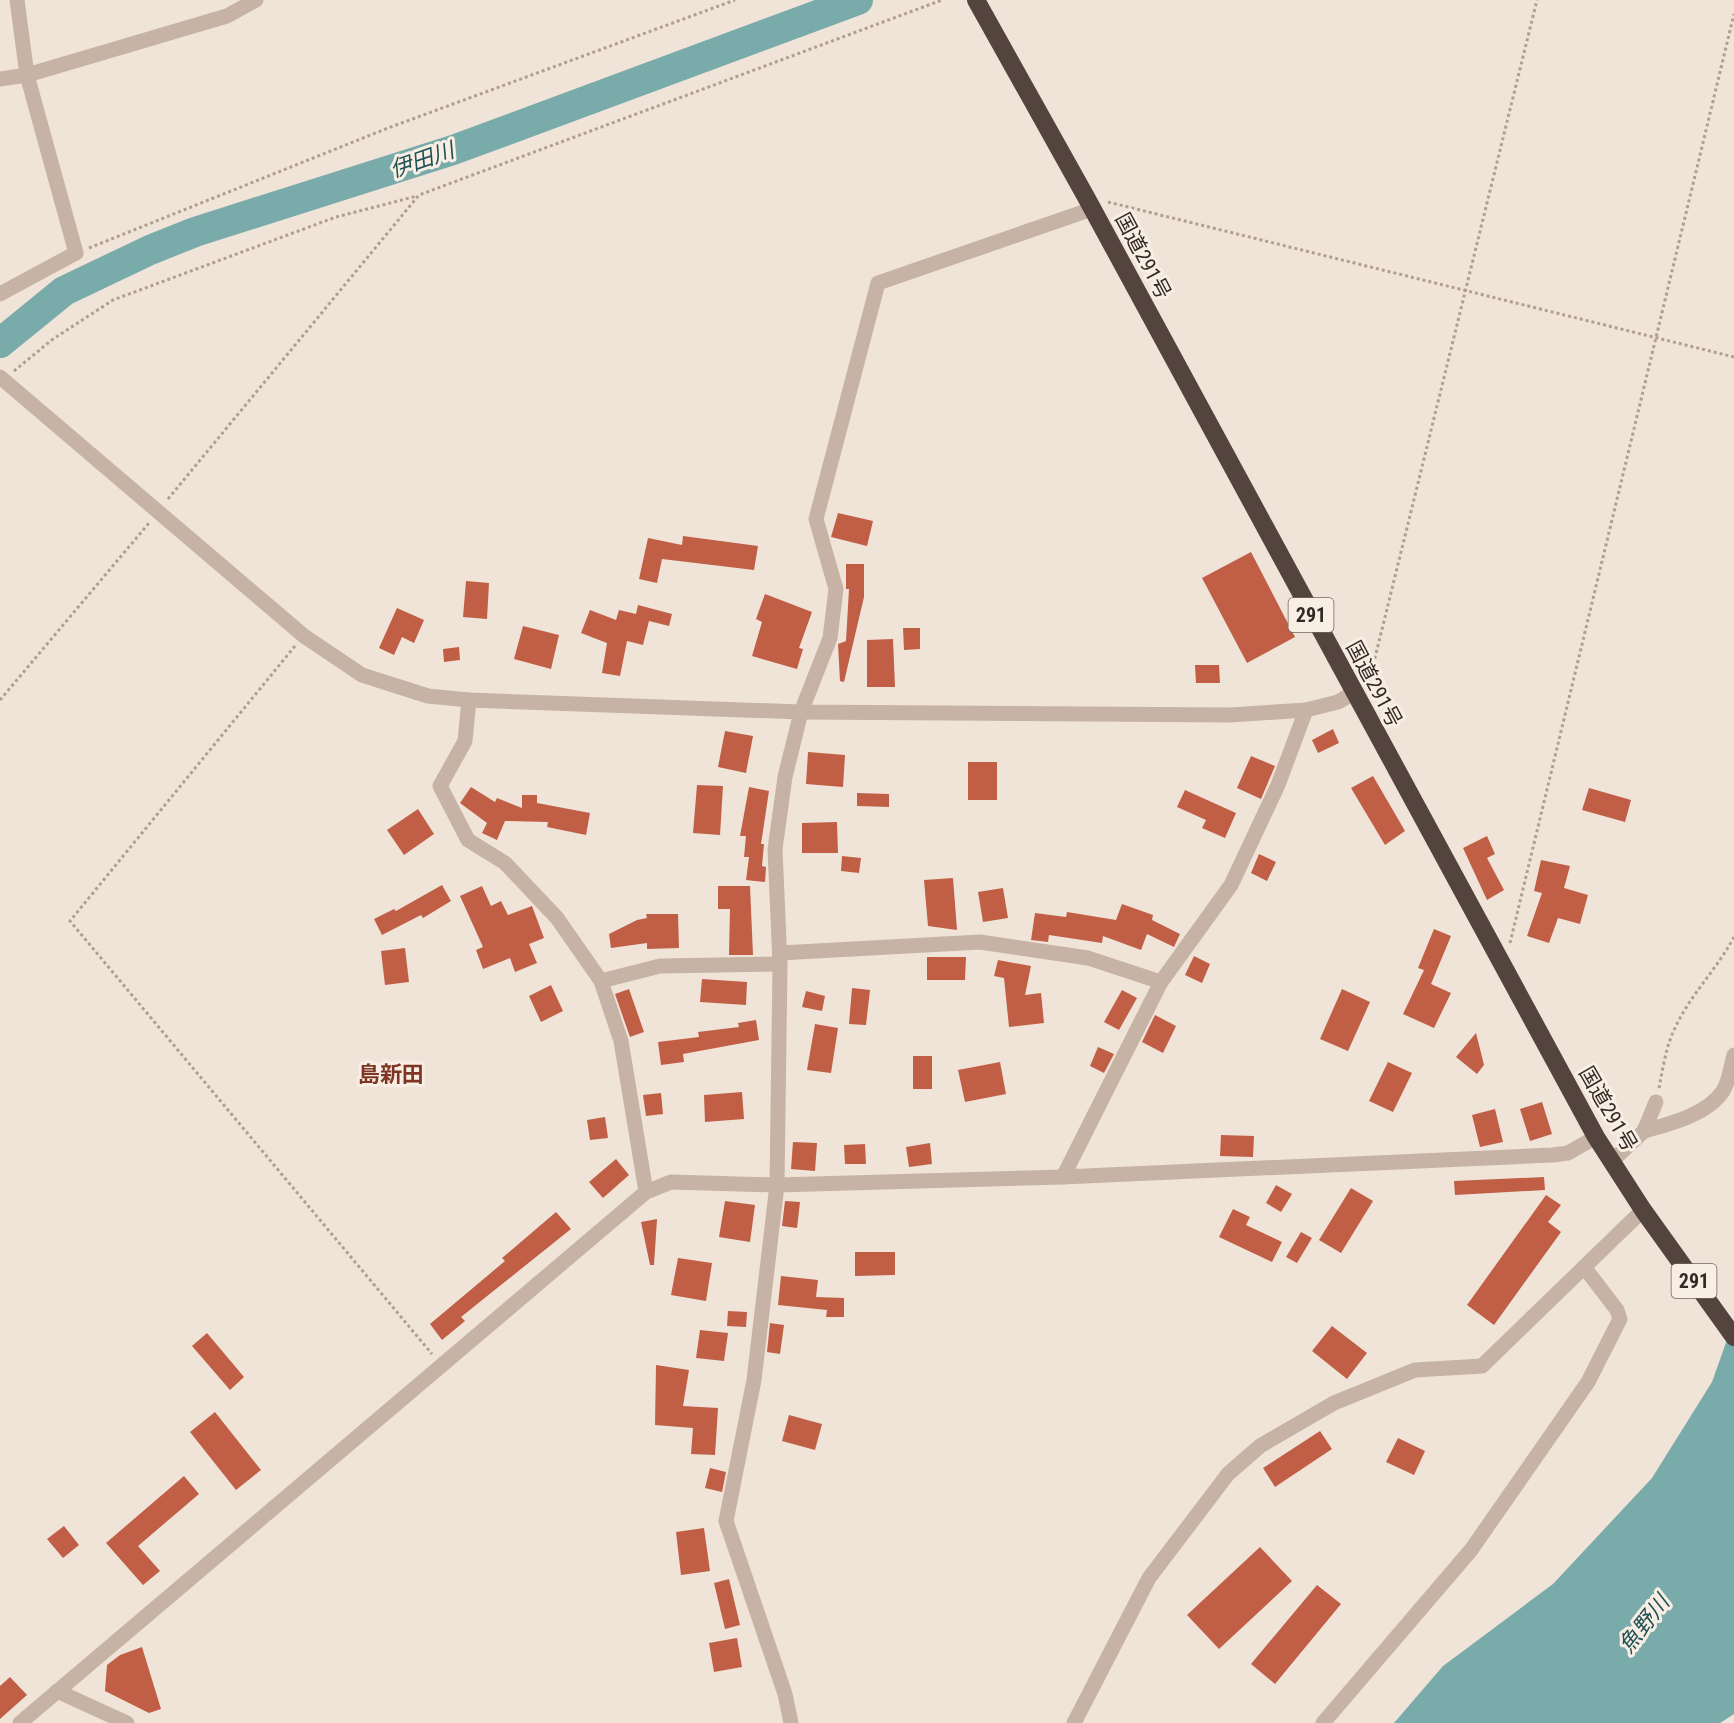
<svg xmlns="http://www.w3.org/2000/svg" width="1734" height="1723" viewBox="0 0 1734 1723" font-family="'Roboto Condensed','Noto Sans JP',sans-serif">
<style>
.water{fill:#79abab}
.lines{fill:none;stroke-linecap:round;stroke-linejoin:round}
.river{stroke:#79abab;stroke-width:30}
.building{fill:#c05f46}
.path{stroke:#b39d90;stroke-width:3;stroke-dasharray:3 3;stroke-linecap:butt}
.minor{stroke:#c7b3a5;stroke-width:15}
.highway{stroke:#54443e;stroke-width:18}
.labels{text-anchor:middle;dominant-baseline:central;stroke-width:6;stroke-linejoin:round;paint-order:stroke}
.shield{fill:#f8eee4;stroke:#6e655f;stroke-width:1.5}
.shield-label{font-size:20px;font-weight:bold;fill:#332a26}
.street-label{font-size:21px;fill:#332a26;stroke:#f8eee4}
.water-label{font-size:22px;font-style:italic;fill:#1e5153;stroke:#f8eee4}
.neighbourhood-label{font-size:22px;font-weight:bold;fill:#7e3523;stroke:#f8eee4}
</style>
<rect width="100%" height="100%" fill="#f0e4d9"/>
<!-- water -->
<polygon class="water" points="1734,1320 1734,1714 1720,1723 1394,1723 1443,1666 1553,1584 1652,1478 1712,1382"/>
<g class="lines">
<!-- river -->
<polyline class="river" points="0,343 64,291 150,250 195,232 453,150 858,0"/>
</g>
<!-- building -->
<g class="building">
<polygon points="838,513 873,521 867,546 831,537"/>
<polygon points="683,536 758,546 754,570 662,559 657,583 639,579 648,538 682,545"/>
<polygon points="1251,552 1295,637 1247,663 1202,578"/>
<polygon points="846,564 864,564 864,597 844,682 840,681 838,644 846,641 849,589 846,589"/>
<polygon points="466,581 489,583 487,619 463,617"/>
<polygon points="765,594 812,612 799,648 803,649 797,669 752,656 762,622 756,619"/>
<polygon points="638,605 672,614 669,626 649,621 643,645 627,641 620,676 602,673 607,643 581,633 590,610 616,620 619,610 636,614"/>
<polygon points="397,608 424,620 414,643 402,637 394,655 379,648"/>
<polygon points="523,626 559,635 551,669 514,659"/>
<polygon points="903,628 920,628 920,649 904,650"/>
<polygon points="893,639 895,687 867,687 867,640"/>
<polygon points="459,647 460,660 444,662 443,649"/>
<polygon points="1195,665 1219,665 1220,683 1196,683"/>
<polygon points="1333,729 1339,743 1318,753 1312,740"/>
<polygon points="725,731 753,736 746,773 718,767"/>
<polygon points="808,752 845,755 843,787 806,784"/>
<polygon points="1251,756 1275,766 1261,799 1237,788"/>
<rect x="968" y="762" width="29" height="38"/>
<polygon points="1373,776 1405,831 1385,845 1351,788"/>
<polygon points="697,785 723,786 720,835 693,833"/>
<polygon points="471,787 495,802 497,798 522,808 522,795 537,795 537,803 590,813 586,835 547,827 548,822 505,821 497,840 482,833 487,823 460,803"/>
<polygon points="749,787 769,791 761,844 764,844 762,866 766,867 765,882 746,880 749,857 744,857 746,836 740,836"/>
<polygon points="1589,788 1631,800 1625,822 1582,810"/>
<polygon points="1185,790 1236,813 1225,838 1202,828 1206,820 1177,807"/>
<polygon points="857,793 889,794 889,807 857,806"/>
<polygon points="418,809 434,834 404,855 387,830"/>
<polygon points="837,822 838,853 802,853 802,823"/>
<polygon points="1487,836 1495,854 1487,858 1504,890 1487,900 1463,848"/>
<polygon points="1259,854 1276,862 1267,881 1251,873"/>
<polygon points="842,856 861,858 859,873 841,871"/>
<polygon points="1541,860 1570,866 1564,888 1588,895 1580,924 1558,918 1549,943 1527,936 1542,893 1534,891"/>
<polygon points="953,878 957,930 928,926 924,880"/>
<polygon points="442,885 451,901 423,918 421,915 382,935 374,919 394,909 396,911"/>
<polygon points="482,886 491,906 501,901 508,915 532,906 544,938 529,944 537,963 515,972 510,958 483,969 476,950 483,947 460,896"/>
<polygon points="718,886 750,886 753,955 729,955 730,909 718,909"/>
<polygon points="1003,888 1008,918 983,922 978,892"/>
<polygon points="1122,904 1153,915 1152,920 1180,934 1174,947 1147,934 1141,950 1103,936 1102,943 1049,935 1048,942 1031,940 1035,913 1066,917 1067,912 1116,920"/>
<polygon points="646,914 678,914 679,948 647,949 647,943 611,948 609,934 637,920 647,918"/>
<polygon points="1434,929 1451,936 1431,984 1451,993 1434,1028 1403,1014 1424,970 1418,968"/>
<polygon points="405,948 409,982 385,985 381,951"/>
<polygon points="1194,956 1210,964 1202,983 1185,975"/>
<polygon points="927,957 966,957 965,980 927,980"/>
<polygon points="998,960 1031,966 1025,995 1041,993 1044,1023 1009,1027 1004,978 994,976"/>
<polygon points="702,979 747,982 746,1005 700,1002"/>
<polygon points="551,985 563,1011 541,1022 529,996"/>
<polygon points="852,988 870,990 866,1025 849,1024"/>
<polygon points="629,989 644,1032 630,1037 615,994"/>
<polygon points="1342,989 1370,1002 1348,1051 1320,1039"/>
<polygon points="1122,990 1137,998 1119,1030 1104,1022"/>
<polygon points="806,991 825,996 822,1011 802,1007"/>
<polygon points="1155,1015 1176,1026 1163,1053 1142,1042"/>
<polygon points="756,1020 759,1040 683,1054 684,1062 661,1065 658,1042 699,1037 698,1032 739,1027 738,1023"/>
<polygon points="815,1024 838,1028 831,1073 807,1070"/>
<polygon points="1476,1033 1484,1065 1477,1074 1456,1057"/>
<polygon points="1098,1047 1114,1054 1104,1073 1090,1066"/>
<rect x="913" y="1056" width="19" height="33"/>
<polygon points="1000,1062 1006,1094 965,1102 958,1070"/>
<polygon points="1388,1062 1412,1073 1393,1112 1369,1101"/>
<polygon points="742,1092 744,1119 705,1122 704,1095"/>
<polygon points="661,1093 663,1114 646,1116 643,1095"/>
<polygon points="1542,1102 1552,1134 1530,1141 1520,1109"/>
<polygon points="1495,1109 1503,1142 1480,1147 1472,1115"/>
<polygon points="605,1117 608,1138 590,1140 587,1120"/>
<polygon points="1221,1135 1254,1136 1253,1157 1220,1156"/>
<polygon points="793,1142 817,1143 815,1171 791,1169"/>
<polygon points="930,1143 932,1164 909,1167 906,1147"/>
<polygon points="865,1144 866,1164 845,1164 844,1145"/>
<polygon points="616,1159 629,1175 603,1198 589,1182"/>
<polygon points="1544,1177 1545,1190 1455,1195 1454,1181"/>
<polygon points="1276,1185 1292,1194 1281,1212 1266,1203"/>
<polygon points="1351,1188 1373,1201 1341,1253 1319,1240"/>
<polygon points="1546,1195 1561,1205 1548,1222 1561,1232 1494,1325 1467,1305"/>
<polygon points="725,1201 755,1205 750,1242 719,1237"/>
<polygon points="785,1201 800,1202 797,1228 782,1226"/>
<polygon points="1233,1209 1250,1217 1246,1225 1282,1242 1272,1262 1219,1237"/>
<polygon points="556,1212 571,1229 461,1317 465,1321 442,1340 430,1324 505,1261 502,1258"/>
<polygon points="657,1219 654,1265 650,1265 641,1222"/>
<polygon points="1301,1232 1312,1238 1297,1263 1286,1257"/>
<polygon points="855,1252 895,1252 895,1275 855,1276"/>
<polygon points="678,1258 712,1263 706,1301 671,1295"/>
<polygon points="781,1276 818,1280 816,1297 844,1298 844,1317 826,1317 827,1310 778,1305"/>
<polygon points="728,1311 747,1312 746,1327 727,1326"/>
<polygon points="770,1323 784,1325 780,1354 767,1352"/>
<polygon points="1332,1326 1367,1353 1347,1379 1312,1351"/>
<polygon points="700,1330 728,1333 724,1361 696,1358"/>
<polygon points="207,1333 244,1377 230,1390 192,1346"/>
<polygon points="656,1365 689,1370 683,1406 718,1408 715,1455 691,1454 693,1428 655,1425"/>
<polygon points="215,1412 261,1470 236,1490 190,1432"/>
<polygon points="789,1415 822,1424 815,1450 782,1441"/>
<polygon points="1320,1431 1332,1449 1275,1487 1263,1468"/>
<polygon points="1398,1438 1425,1451 1414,1475 1386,1462"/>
<polygon points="710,1468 726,1472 722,1492 705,1488"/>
<polygon points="184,1476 199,1494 138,1546 160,1571 143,1585 106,1543"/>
<polygon points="64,1526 79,1545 63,1558 47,1539"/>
<polygon points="704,1528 710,1571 681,1575 676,1532"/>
<polygon points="1260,1547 1292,1581 1219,1649 1187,1615"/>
<polygon points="729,1579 740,1625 725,1629 714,1583"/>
<polygon points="1317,1585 1341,1604 1275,1684 1251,1664"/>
<polygon points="737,1638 742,1667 714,1672 709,1643"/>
<polygon points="142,1647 161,1709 149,1713 105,1691 107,1665 120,1655"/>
<polygon points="10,1677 27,1695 0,1719 0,1686"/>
</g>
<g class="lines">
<!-- path -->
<g class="path">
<polyline points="1108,202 1734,357"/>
<polyline points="89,248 388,128 735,0"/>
<polyline points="14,371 53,339 113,300 336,217 417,196"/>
<polyline points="168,499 419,195 942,0"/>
<polyline points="295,646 70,921 432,1354"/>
<polyline points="1369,682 1537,0"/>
<polyline points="0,700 149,523"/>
<polyline points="1510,943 1734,14"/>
<path d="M1659,1088C1663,1068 1666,1045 1676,1026C1691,994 1717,969 1734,937"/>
</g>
<!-- minor -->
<g class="minor">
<polyline points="0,79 27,75 227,16 256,0"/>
<polyline points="0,294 76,253 27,75 17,0"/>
<polyline points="0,377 304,636 362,675 428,696 469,700 801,712 1230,715 1306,710 1338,702 1353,693"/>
<polyline points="469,700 465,741 440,786 468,840 505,863 557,918 601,981 621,1041 646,1192"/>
<polyline points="780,953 980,942 1088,958 1161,982"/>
<polyline points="601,981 660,966 780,964"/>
<path d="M1644,1131C1669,1124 1707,1115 1723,1091C1729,1082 1731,1066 1734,1055"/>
<polyline points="1612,1161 1644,1131 1656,1102"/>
<polyline points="1063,1177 1161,982 1231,885 1278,785 1306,710"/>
<polyline points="57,1691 127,1723"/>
<polyline points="20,1723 646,1192 671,1182 777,1185 1063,1177 1553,1155 1568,1153 1596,1137"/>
<polyline points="791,1723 785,1694 726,1521 754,1380 777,1185 780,964 775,849 785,777 801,712 830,638 836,589 816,519 878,283 1092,209"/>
<polyline points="1074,1723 1149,1578 1228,1474 1260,1446 1334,1403 1415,1370 1482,1366 1643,1210"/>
<polyline points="1323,1723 1471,1550 1588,1382 1620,1319 1617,1310 1584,1267"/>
</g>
<!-- highway -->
<polyline class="highway" points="976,0 1086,197 1596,1137 1643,1210 1734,1337"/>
</g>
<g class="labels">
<!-- shield labels -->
<g class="shield">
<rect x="1288.5" y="598" width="45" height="34" rx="4.5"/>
<rect x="1671.5" y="1264" width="45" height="34" rx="4.5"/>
</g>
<g class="shield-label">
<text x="1311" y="615">291</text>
<text x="1694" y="1281">291</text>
</g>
<!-- street labels -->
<g class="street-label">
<text transform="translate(1143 256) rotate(62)">国道291号</text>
<text transform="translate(1374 684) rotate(62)">国道291号</text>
<text transform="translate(1608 1109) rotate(60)">国道291号</text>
</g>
<!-- water labels -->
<g class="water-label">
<text transform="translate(422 160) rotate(-19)">伊田川</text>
<text transform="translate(1644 1624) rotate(-52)">魚野川</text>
</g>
<!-- neighbourhood labels -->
<g class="neighbourhood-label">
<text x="391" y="1074">島新田</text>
</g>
</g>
</svg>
